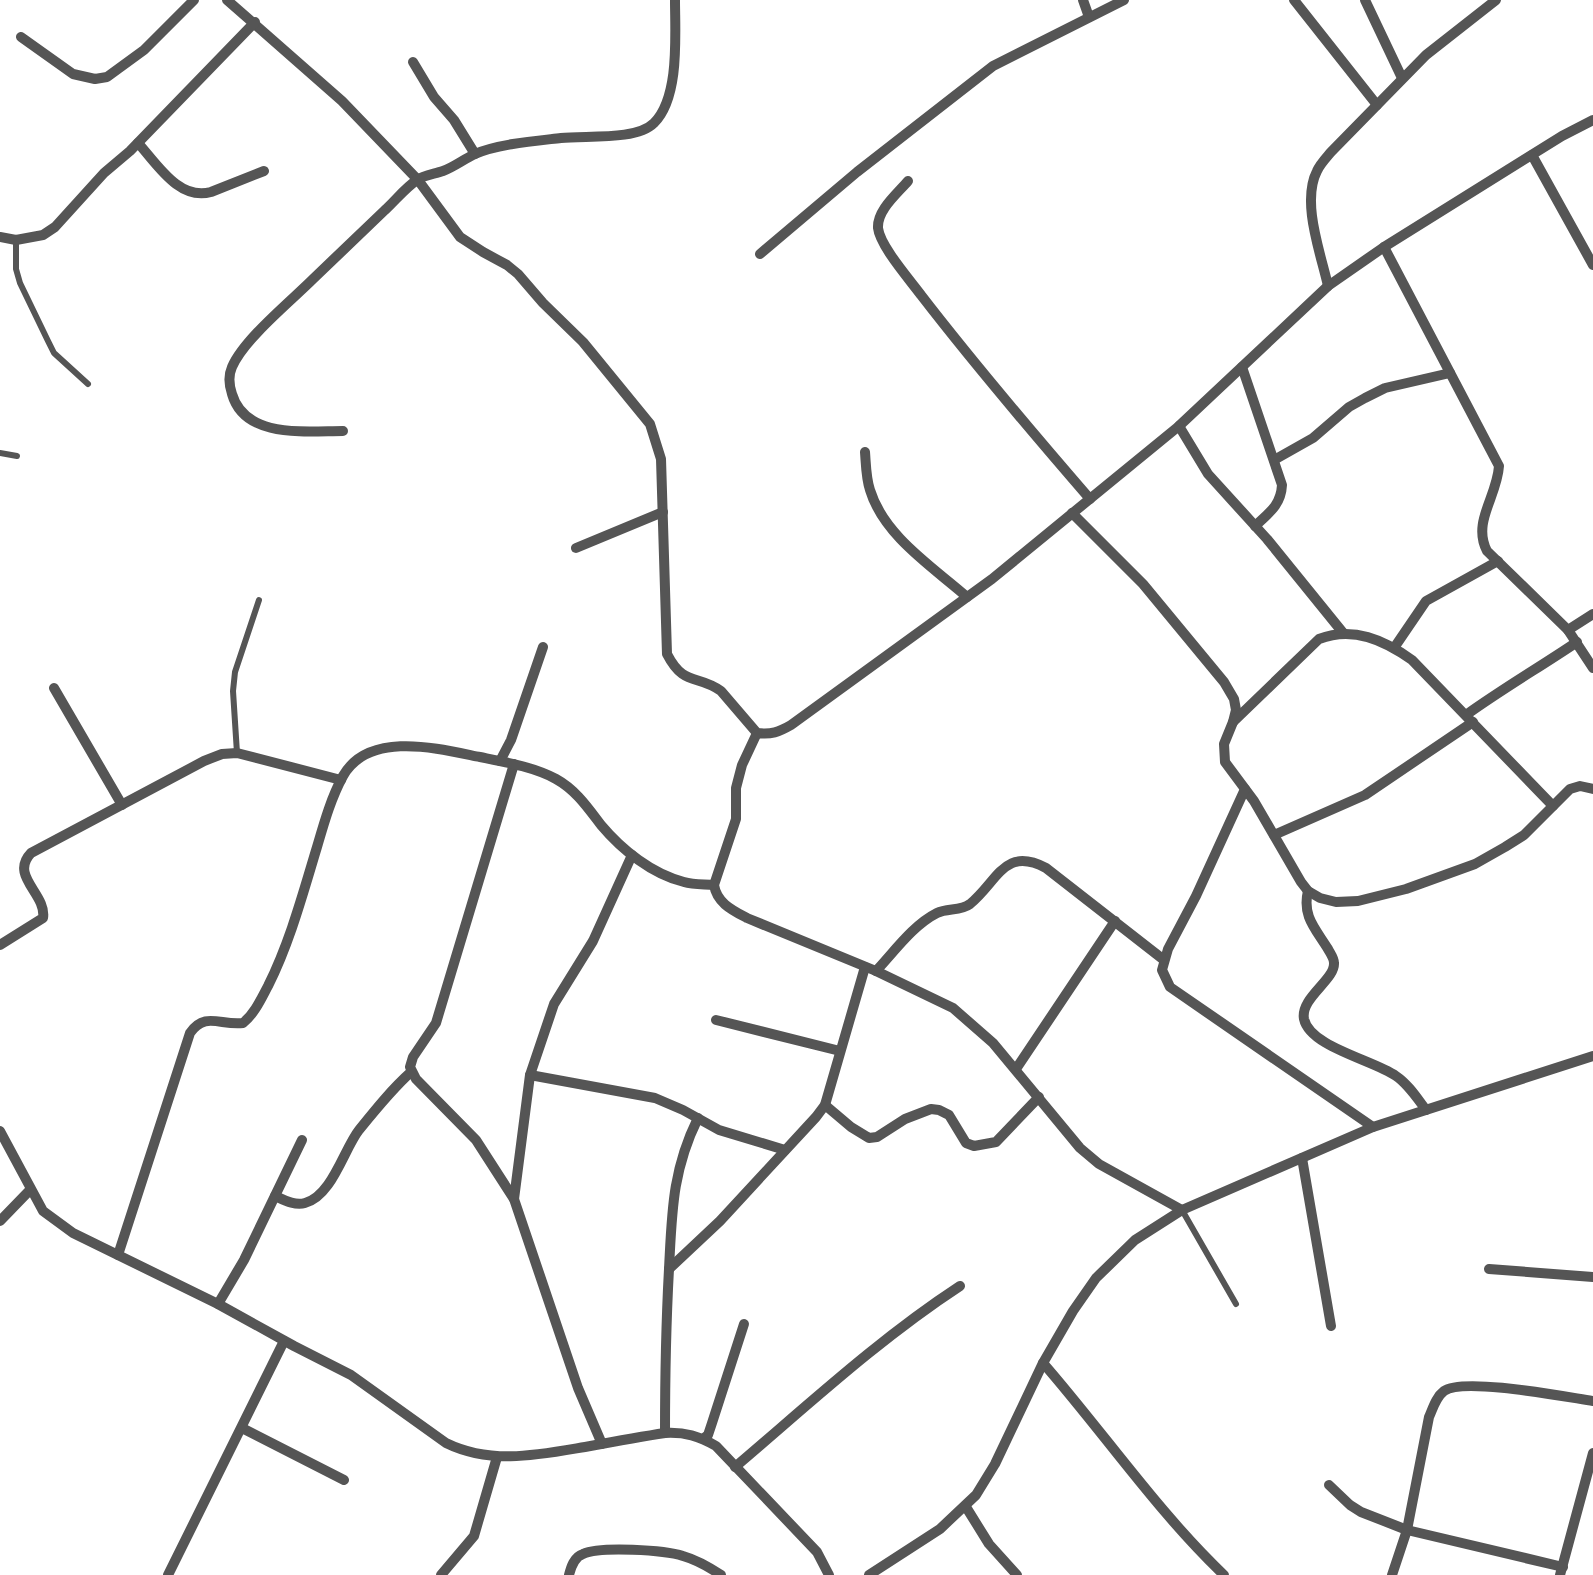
<svg xmlns="http://www.w3.org/2000/svg" width="1593" height="1575" viewBox="0 0 1593 1575" font-family="Helvetica,sans-serif">
<style>
.lines{fill:none;stroke-linecap:round;stroke-linejoin:round}
.service{stroke:#555;stroke-width:6}
.minor{stroke:#555;stroke-width:10}
.tertiary{stroke:#555;stroke-width:10}
</style>
<rect width="100%" height="100%" fill="#fff"/>
<g class="lines">
<!-- service -->
<g class="service">
<polyline points="16,240 16,269 20,283 48,341 54,353 88,384"/>
<polyline points="0,453 17,456"/>
<polyline points="237,753 233,691 235,672 259,600"/>
<polyline points="1182,1210 1236,1304"/>
</g>
<!-- minor -->
<g class="minor">
<path d="M227,0L342,101L418,180L460,237L483,252L507,265L518,274L543,303L583,342L650,424L661,459L667,654C684,687 697,674 721,691L757,733C771,735 779,732 791,725L992,579L1179,426L1328,286L1384,247L1562,136L1593,120"/>
<polyline points="1083,0 1089,17"/>
<polyline points="1294,0 1377,105"/>
<polyline points="1365,0 1402,78"/>
<polyline points="21,37 73,74 95,79 107,77 144,50 194,0"/>
<polyline points="413,62 434,97 454,120 475,154"/>
<path d="M138,143C157,164 179,201 211,192L264,171"/>
<polyline points="1532,155 1593,265"/>
<path d="M908,181C897,194 877,210 878,228C880,246 910,280 921,295C975,365 1032,432 1090,499"/>
<polyline points="0,237 16,240 43,235 55,227 104,173 130,151 255,22"/>
<path d="M1384,247L1499,466C1497,497 1472,522 1487,551L1568,630L1593,668"/>
<polyline points="760,254 857,172 993,66 1124,0"/>
<path d="M1328,286C1321,254 1301,202 1317,171C1320,164 1326,158 1331,152L1426,55L1496,0"/>
<path d="M1242,367L1282,485C1281,505 1269,513 1255,526"/>
<polyline points="1179,426 1208,474 1267,539 1344,634"/>
<path d="M343,431C306,431 245,439 232,394C229,385 228,376 232,367C244,339 291,301 313,279C337,256 361,233 385,210C395,201 405,188 417,180C424,175 435,174 443,171C454,167 464,159 475,154C498,144 535,141 561,138C585,135 636,141 654,123C680,97 675,35 675,0"/>
<path d="M865,452C866,465 866,478 870,490C884,536 933,567 967,597"/>
<polyline points="1274,460 1313,438 1349,407 1365,398 1385,388 1450,373"/>
<polyline points="1072,513 1143,584 1224,682 1234,699 1236,710 1233,722 1224,744 1225,762 1254,801 1301,882 1308,891 1320,898 1336,902 1358,901 1406,889 1475,864 1505,847 1524,835 1570,789 1580,786 1593,789"/>
<polyline points="576,548 663,512"/>
<polyline points="1568,630 1593,614"/>
<polyline points="1394,648 1426,601 1498,561"/>
<polyline points="54,688 122,805"/>
<path d="M1466,715C1502,689 1540,667 1577,642"/>
<path d="M1233,722L1319,639C1353,626 1384,640 1412,660L1553,806"/>
<path d="M757,733L742,765L736,788V819L714,885C717,903 732,910 747,918L876,971L953,1008L993,1043L1080,1148L1099,1164L1182,1210"/>
<polyline points="500,761 511,740 543,647"/>
<polyline points="514,764 436,1023 413,1057 410,1067 416,1079 476,1140 514,1199 578,1388 602,1444"/>
<polyline points="1245,789 1196,896 1168,949 1162,970 1170,987 1373,1127"/>
<polyline points="1274,835 1365,795 1473,722"/>
<path d="M1308,891C1302,916 1315,928 1328,949C1330,953 1334,958 1334,963C1335,980 1300,998 1304,1019C1310,1047 1373,1060 1396,1076C1408,1084 1417,1098 1426,1110"/>
<path d="M0,945L43,918C47,894 9,876 31,853L204,761L222,754L237,753L341,780"/>
<path d="M876,971C894,952 913,925 937,913C947,908 961,911 970,904C998,881 1004,846 1046,868L1164,960"/>
<polyline points="716,1020 840,1051"/>
<polyline points="1016,1069 1115,921"/>
<polyline points="530,1075 655,1098 683,1110 719,1130 785,1150"/>
<polyline points="825,1105 851,1127 869,1138 877,1137 905,1119 931,1109 939,1110 949,1115 966,1143 974,1146 996,1142 1039,1097"/>
<polyline points="1302,1158 1331,1326"/>
<path d="M275,1196C284,1200 295,1206 305,1203C332,1196 344,1149 359,1130C376,1109 392,1089 411,1072"/>
<polyline points="514,1199 530,1075 554,1004 593,941 632,855"/>
<polyline points="0,1221 30,1190"/>
<path d="M118,1255L190,1033C205,1011 221,1026 243,1023C255,1013 261,999 268,986C290,942 303,893 317,847C324,823 331,798 343,776C369,730 440,749 480,757C505,762 534,767 556,779C576,790 588,808 601,825C622,850 652,874 684,882C694,885 705,884 714,885"/>
<polyline points="669,1269 720,1221 816,1117 825,1105 865,967"/>
<polyline points="1489,1269 1593,1277"/>
<polyline points="218,1304 244,1260 302,1140"/>
<path d="M1043,1363C1104,1433 1157,1511 1224,1575"/>
<polyline points="242,1428 344,1480"/>
<path d="M665,1433C665,1378 666,1324 669,1269C672,1212 672,1171 698,1118"/>
<polyline points="703,1439 708,1435 712,1423 744,1324"/>
<path d="M735,1467C808,1405 879,1339 960,1286"/>
<polyline points="1329,1485 1350,1505 1361,1512 1407,1530 1563,1567"/>
<polyline points="966,1507 989,1544 1017,1575"/>
<polyline points="168,1575 284,1341"/>
<polyline points="441,1575 474,1536 497,1457"/>
<path d="M569,1575C571,1567 574,1557 583,1554C600,1546 665,1550 683,1556C697,1560 709,1567 721,1575"/>
<path d="M1392,1575L1407,1530L1429,1417C1433,1408 1436,1397 1444,1391C1463,1377 1566,1397 1593,1401"/>
<polyline points="1560,1575 1593,1453"/>
</g>
<!-- tertiary -->
<g class="tertiary">
<path d="M0,1131L43,1211L73,1233L218,1304L294,1346L351,1375L446,1443C491,1465 538,1455 585,1447C612,1442 639,1437 665,1433C685,1432 699,1436 716,1446L817,1552L829,1575"/>
<polyline points="869,1575 940,1529 976,1495 995,1464 1043,1363 1073,1311 1096,1278 1135,1240 1182,1210 1373,1127 1593,1056"/>
</g>
</g>
</svg>
